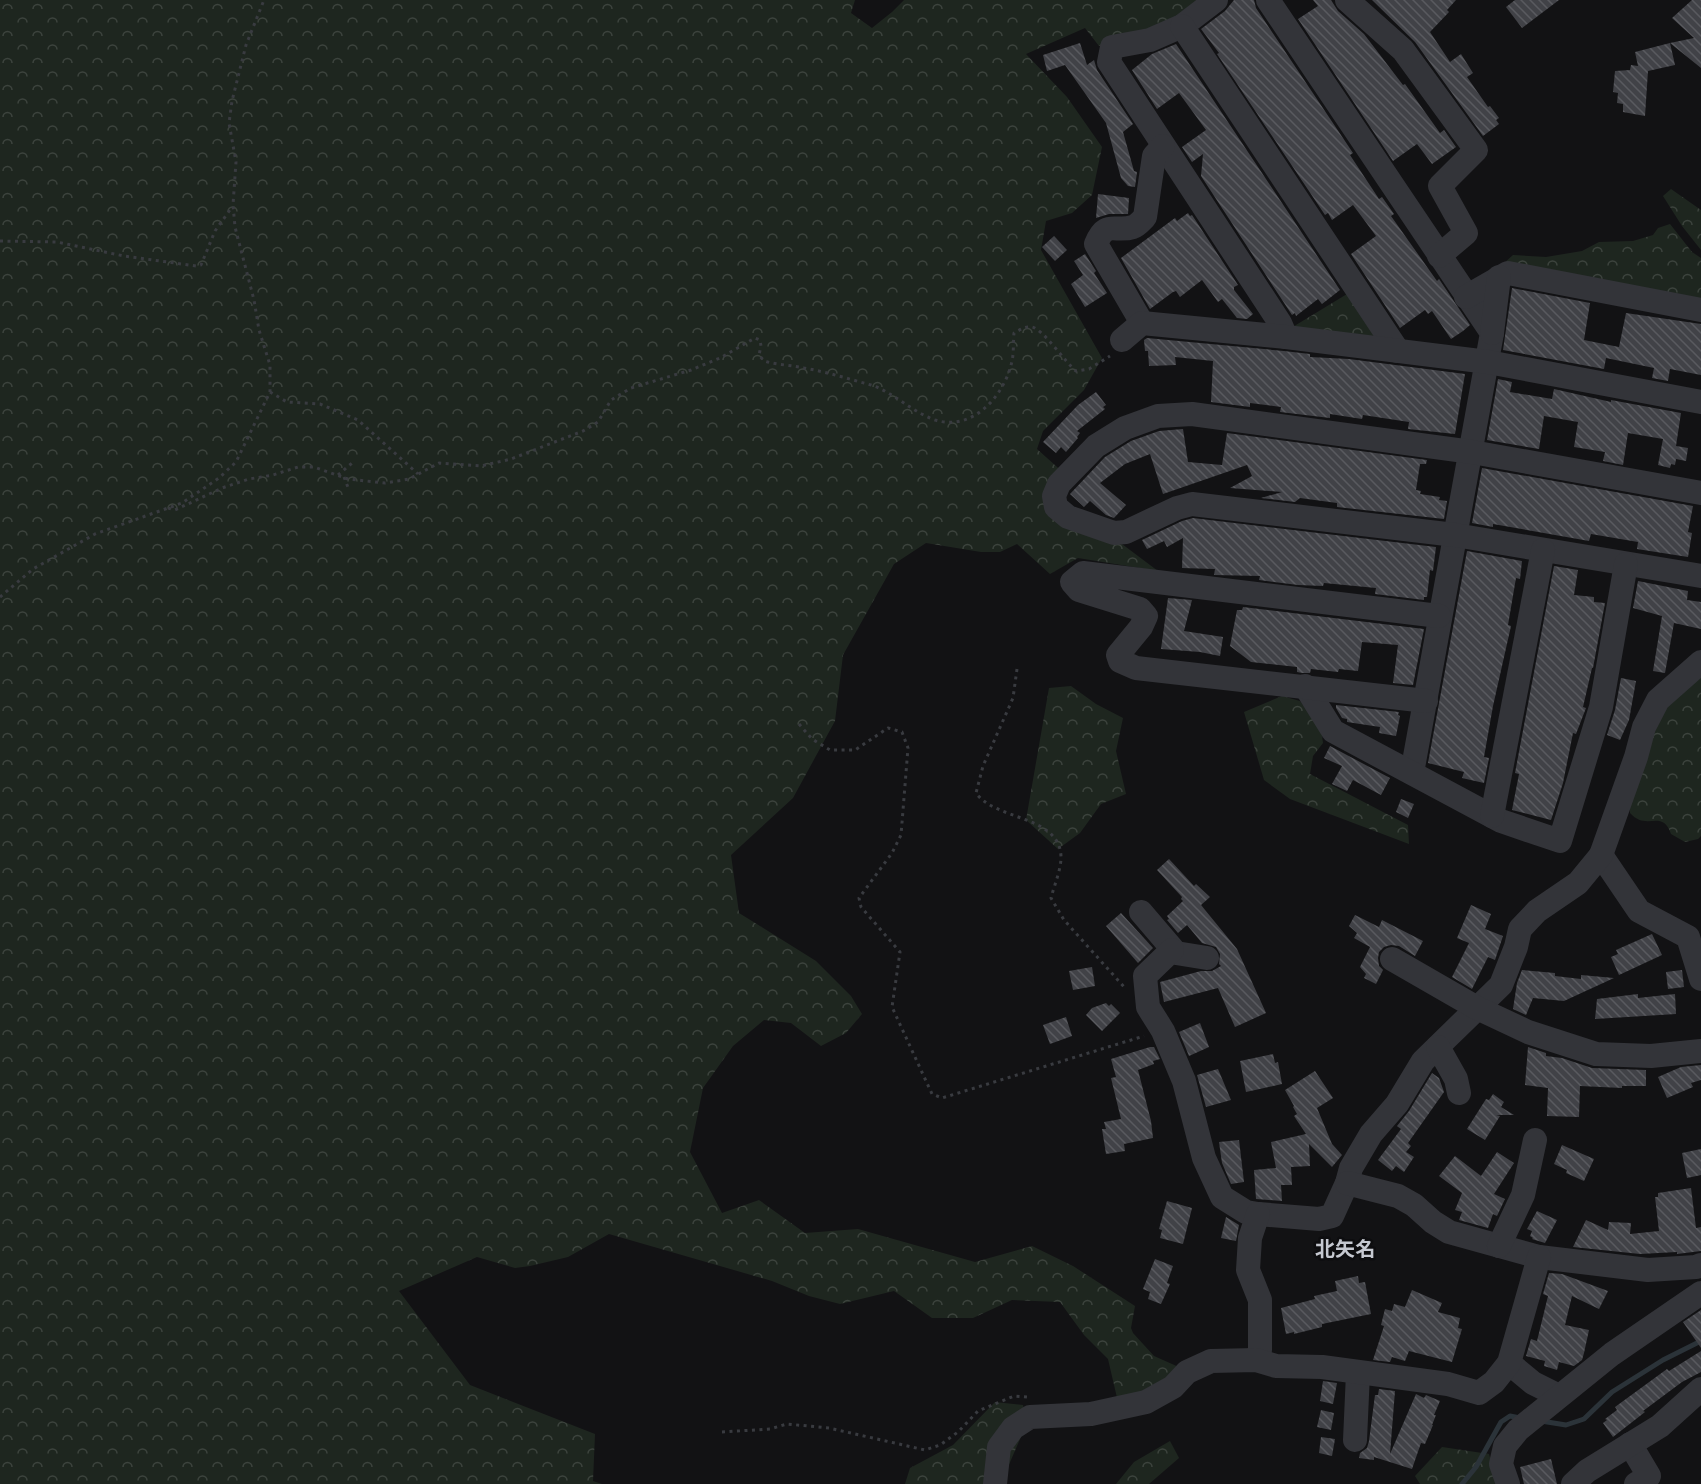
<svg xmlns="http://www.w3.org/2000/svg" width="1701" height="1484" viewBox="0 0 1701 1484" font-family="'Alegreya Sans','Noto Sans JP',sans-serif">
<style>
.forest{fill:url(#forest-crowns)}
.lines{fill:none;stroke-linecap:round;stroke-linejoin:round}
.stream{stroke:#2b3339;stroke-width:5}
.building{fill:url(#building-back-hatch)}
.path{stroke:#393b40;stroke-width:3;stroke-dasharray:3 4.5;stroke-linecap:butt}
.minor{stroke:#333439;stroke-width:24}
.labels{text-anchor:middle;dominant-baseline:central;stroke-width:5;stroke-linejoin:round;paint-order:stroke}
.neighbourhood-label{font-size:20px;font-weight:bold;fill:#c5c8d0;stroke:#0d0d0f}
</style>
<defs>
<pattern id="forest-crowns" width="20" height="18" patternUnits="userSpaceOnUse" patternTransform="scale(1.5)"><rect width="20" height="18" fill="#1e261f"/><path d="M2 6a3 3 0 1 1 6 0M12 15a3 3 0 1 1 6 0" fill="none" stroke="#3c433d"/></pattern>
<pattern id="building-back-hatch" width="6" height="6" patternUnits="userSpaceOnUse" patternTransform="scale(1.5)"><rect width="6" height="6" fill="#414247"/><path d="M-1 5l2 2M0 0l6 6M5-1l2 2" fill="none" stroke="#595a5f"/></pattern>
</defs>
<rect width="100%" height="100%" fill="#121214"/>
<!-- forest -->
<g class="forest">
<polygon points="0,0 855,0 851,13 872,28 892,12 904,0 1204,0 1172,22 1099,46 1085,28 1026,54 1067,97 1102,147 1092,195 1072,213 1046,221 1041,250 1102,358 1084,390 1043,431 1037,449 1066,475 1057,505 1110,535 1158,571 1078,558 1050,574 1017,544 1000,552 981,552 926,543 894,564 843,655 835,721 793,798 731,855 739,913 816,961 851,996 862,1014 846,1033 821,1046 791,1023 764,1020 733,1046 703,1088 690,1152 722,1213 759,1200 805,1233 858,1229 975,1262 1032,1246 1073,1266 1135,1306 1131,1328 1133,1333 1154,1356 1181,1368 1162,1392 1118,1402 1108,1359 1084,1335 1060,1302 1012,1300 973,1318 932,1318 894,1291 840,1304 809,1296 772,1281 609,1234 568,1257 530,1266 515,1268 477,1257 399,1291 470,1385 595,1434 593,1481 602,1484 0,1484"/>
<polygon points="1671,189 1701,210 1701,250 1682,226 1663,196"/>
<polygon points="1670,224 1692,252 1701,258 1701,303 1502,265 1513,255 1546,257 1582,251 1599,242 1633,241 1653,235 1658,228"/>
<polygon points="1352,291 1384,338 1291,328"/>
<path d="M1701,672V836L1698,839L1685,842L1671,834C1662,808 1647,832 1630,813V789L1666,705Z"/>
<polygon points="1071,686 1096,704 1123,718 1116,751 1126,794 1101,804 1080,833 1058,849 1026,820 1049,688"/>
<polygon points="1282,696 1300,701 1321,729 1323,743 1313,756 1310,774 1408,825 1409,844 1290,799 1264,780 1244,712"/>
<polygon points="995,1402 1023,1405 1027,1423 1004,1476 992,1484 905,1484 910,1468 953,1445"/>
<polygon points="1170,1441 1179,1458 1149,1484 1116,1484 1134,1462"/>
<polygon points="1442,1447 1489,1454 1497,1484 1420,1484 1415,1476"/>
</g>
<g class="lines">
<!-- stream -->
<g class="stream">
<polyline points="1541,1421 1566,1425 1584,1419 1612,1392 1663,1360 1701,1341"/>
<polyline points="1462,1484 1476,1467 1501,1422 1510,1416 1520,1418"/>
</g>
</g>
<!-- building -->
<g class="building">
<polygon points="1234,0 1254,0 1256,8 1353,153 1350,155 1379,199 1382,197 1394,214 1391,216 1437,281 1439,279 1470,325 1463,331 1451,339 1432,311 1428,314 1425,310 1400,328 1351,254 1376,236 1353,205 1332,220 1328,213 1325,215 1217,54 1219,53 1201,29 1225,11"/>
<polygon points="1313,0 1331,0 1338,11 1364,34 1403,85 1405,84 1440,133 1444,130 1456,147 1432,164 1417,144 1393,161 1298,19 1318,6"/>
<polygon points="1372,0 1456,0 1447,10 1449,12 1430,32 1450,62 1461,54 1473,73 1467,77 1488,107 1490,106 1499,118 1496,120 1499,124 1483,136 1415,42"/>
<polygon points="1515,0 1559,0 1522,28 1506,7"/>
<polygon points="1692,0 1701,0 1701,68 1670,43 1694,38 1672,18"/>
<polygon points="1080,43 1087,65 1094,60 1097,70 1133,124 1123,132 1134,171 1137,172 1135,187 1128,186 1121,178 1106,123 1065,65 1047,71 1043,55"/>
<polygon points="1670,43 1675,65 1648,71 1645,116 1623,112 1623,104 1617,103 1618,93 1613,92 1615,71 1630,70 1631,65 1638,66 1635,52"/>
<polygon points="1176,44 1340,290 1322,304 1318,299 1296,316 1295,313 1292,315 1201,176 1203,154 1192,162 1182,147 1206,130 1179,93 1157,109 1132,70 1152,54"/>
<polygon points="1098,194 1129,198 1128,214 1109,214 1096,218"/>
<polygon points="1188,213 1190,216 1192,215 1238,285 1234,287 1234,290 1253,314 1247,319 1237,318 1222,299 1218,302 1202,280 1180,297 1176,291 1173,292 1150,309 1121,258 1175,218 1177,221"/>
<polygon points="1054,236 1067,250 1055,261 1042,247"/>
<polygon points="1085,254 1096,271 1094,273 1107,293 1085,307 1071,284 1083,275 1074,261"/>
<polygon points="1512,288 1590,303 1584,340 1619,347 1626,313 1701,324 1701,375 1670,369 1668,381 1652,378 1654,368 1606,358 1604,369 1503,350"/>
<polygon points="1147,338 1284,351 1310,354 1310,357 1349,359 1465,374 1455,434 1408,429 1409,422 1363,415 1362,419 1330,414 1330,418 1280,412 1281,407 1250,403 1250,407 1211,402 1213,361 1175,357 1176,365 1149,366 1148,351 1145,351 1144,340"/>
<polygon points="1498,379 1512,382 1510,392 1552,399 1554,389 1611,402 1611,400 1681,413 1676,446 1688,448 1686,461 1676,459 1675,465 1671,464 1670,468 1658,465 1663,439 1628,433 1623,465 1603,461 1605,452 1574,447 1578,422 1544,416 1539,449 1487,440"/>
<polygon points="1096,392 1106,405 1103,407 1105,409 1077,431 1080,433 1077,437 1078,438 1066,452 1061,447 1056,453 1043,442 1078,405"/>
<polygon points="1183,429 1188,462 1222,465 1227,433 1427,460 1426,464 1420,464 1416,490 1421,491 1420,494 1440,497 1439,500 1447,501 1444,519 1337,507 1337,503 1300,498 1295,502 1261,498 1282,492 1230,488 1252,476 1247,465 1163,494 1150,454 1125,464 1100,483 1126,505 1114,518 1106,515 1090,501 1084,507 1070,494 1105,457 1131,441 1159,431"/>
<polygon points="1482,468 1693,506 1688,532 1692,533 1688,557 1637,549 1638,542 1591,534 1589,541 1493,524 1493,527 1472,523"/>
<polygon points="1193,518 1436,547 1433,571 1430,570 1427,597 1424,597 1424,600 1375,594 1376,588 1324,583 1323,586 1298,585 1259,580 1260,576 1214,575 1215,569 1182,568 1183,538 1167,547 1164,541 1147,549 1142,540 1182,521"/>
<polygon points="1467,551 1522,561 1520,579 1516,578 1508,625 1511,626 1493,706 1484,757 1489,758 1484,783 1462,778 1464,772 1428,763"/>
<polygon points="1554,566 1578,570 1574,595 1594,597 1594,602 1605,603 1593,668 1592,668 1583,707 1586,708 1576,734 1573,733 1563,783 1551,820 1512,810 1519,774 1515,773"/>
<polygon points="1638,581 1688,591 1687,600 1701,602 1701,629 1674,623 1665,673 1653,671 1662,616 1633,608"/>
<polygon points="1168,598 1192,600 1184,631 1223,637 1220,656 1200,652 1161,649"/>
<polygon points="1243,607 1424,629 1413,685 1393,683 1398,645 1362,642 1358,671 1339,669 1338,672 1311,669 1310,673 1302,673 1297,672 1297,667 1251,662 1230,646 1237,610 1242,610"/>
<polygon points="1621,678 1636,681 1629,720 1620,740 1607,735 1615,710"/>
<polygon points="1336,705 1399,712 1398,715 1400,716 1396,736 1379,733 1380,727 1347,722 1347,719 1342,718 1336,708"/>
<polygon points="1330,746 1390,778 1381,795 1353,780 1347,791 1332,784 1342,766 1324,758"/>
<polygon points="1401,799 1414,804 1408,818 1396,812"/>
<polygon points="1169,859 1194,886 1196,884 1210,897 1201,905 1237,949 1266,1013 1235,1027 1218,988 1164,1002 1160,982 1201,971 1212,971 1221,966 1219,964 1220,954 1216,947 1202,943 1187,925 1178,933 1167,920 1169,919 1167,916 1183,901 1181,899 1182,897 1157,870"/>
<polygon points="1471,905 1491,914 1485,929 1503,936 1495,960 1488,957 1472,989 1452,977 1469,943 1457,938"/>
<polygon points="1121,913 1153,948 1138,963 1106,926"/>
<polygon points="1355,915 1379,927 1382,920 1423,941 1415,956 1399,946 1391,945 1384,947 1379,952 1378,958 1379,966 1383,970 1376,984 1364,978 1366,974 1360,967 1370,947 1354,938 1357,933 1349,926"/>
<polygon points="1652,934 1662,955 1619,975 1611,957 1618,954 1616,950"/>
<polygon points="1092,967 1095,986 1073,990 1069,971"/>
<polygon points="1522,970 1555,973 1555,976 1581,979 1581,975 1614,978 1564,1001 1533,998 1526,1015 1513,1009 1517,983"/>
<polygon points="1682,970 1684,987 1668,989 1666,972"/>
<polygon points="1638,994 1638,998 1675,994 1676,1014 1595,1019 1597,999"/>
<polygon points="1106,1003 1109,1006 1111,1004 1120,1013 1102,1031 1086,1015 1092,1008"/>
<polygon points="1066,1017 1072,1036 1050,1044 1043,1025"/>
<polygon points="1200,1023 1209,1047 1189,1056 1179,1032"/>
<polygon points="1150,1047 1154,1047 1160,1059 1153,1061 1154,1064 1138,1070 1151,1121 1153,1138 1124,1144 1125,1151 1106,1154 1102,1129 1106,1129 1104,1122 1121,1119 1111,1078 1116,1077 1111,1059"/>
<polygon points="1528,1047 1546,1053 1546,1056 1562,1058 1592,1068 1646,1070 1646,1086 1622,1086 1622,1088 1580,1086 1579,1117 1547,1116 1548,1088 1525,1085"/>
<polygon points="1273,1054 1275,1063 1278,1062 1282,1084 1246,1092 1240,1061"/>
<polygon points="1701,1065 1701,1080 1691,1083 1693,1087 1667,1098 1658,1077 1681,1067"/>
<polygon points="1218,1069 1231,1100 1206,1107 1197,1075"/>
<polygon points="1315,1071 1333,1098 1317,1108 1332,1144 1342,1155 1332,1167 1309,1144 1310,1166 1291,1167 1292,1185 1281,1185 1282,1201 1256,1199 1254,1170 1276,1168 1271,1142 1306,1134 1294,1116 1297,1114 1293,1107 1294,1106 1285,1090"/>
<polygon points="1432,1073 1439,1078 1444,1092 1408,1143 1411,1146 1406,1152 1414,1157 1404,1172 1396,1166 1392,1171 1378,1160 1401,1129 1397,1126 1409,1111"/>
<polygon points="1493,1094 1504,1102 1501,1107 1514,1115 1496,1115 1500,1116 1485,1140 1467,1129 1486,1099 1489,1100"/>
<polygon points="1239,1140 1244,1182 1231,1184 1222,1163 1219,1142"/>
<polygon points="1562,1145 1594,1159 1584,1181 1566,1173 1567,1170 1554,1164"/>
<polygon points="1701,1149 1701,1175 1687,1178 1682,1153"/>
<polygon points="1497,1152 1514,1163 1494,1194 1505,1199 1497,1216 1493,1214 1488,1228 1459,1220 1462,1212 1455,1210 1462,1193 1439,1176 1455,1156 1481,1176"/>
<polygon points="1691,1188 1696,1228 1701,1227 1701,1251 1677,1254 1677,1252 1640,1254 1573,1247 1586,1220 1608,1230 1609,1222 1631,1223 1630,1234 1659,1231 1655,1197 1658,1197 1658,1193"/>
<polygon points="1167,1201 1192,1208 1183,1244 1160,1238 1162,1230 1159,1229"/>
<polygon points="1537,1211 1557,1220 1545,1243 1532,1239 1533,1238 1530,1236 1532,1231 1527,1229"/>
<polygon points="1226,1217 1239,1225 1236,1241 1221,1238"/>
<polygon points="1155,1259 1173,1266 1167,1283 1170,1284 1161,1304 1148,1299 1150,1292 1143,1289"/>
<polygon points="1549,1273 1562,1274 1608,1291 1599,1309 1572,1296 1565,1325 1589,1330 1584,1353 1582,1360 1574,1366 1559,1362 1557,1370 1544,1366 1545,1361 1526,1356 1531,1339 1537,1341 1548,1296 1543,1294"/>
<polygon points="1358,1276 1359,1283 1365,1282 1371,1314 1322,1324 1322,1327 1294,1334 1294,1332 1286,1334 1281,1308 1315,1299 1314,1296 1337,1291 1335,1281"/>
<polygon points="1412,1290 1442,1303 1438,1312 1460,1318 1458,1328 1462,1329 1452,1362 1409,1351 1405,1361 1392,1357 1390,1362 1373,1360 1384,1326 1381,1325 1385,1309 1392,1311 1394,1304 1405,1307"/>
<polygon points="1701,1310 1701,1348 1683,1322"/>
<polygon points="1701,1351 1701,1372 1682,1382 1643,1411 1645,1412 1613,1437 1603,1423 1607,1420 1605,1419 1617,1410 1615,1407 1667,1369 1669,1371"/>
<polygon points="1323,1381 1337,1383 1333,1404 1320,1401"/>
<polygon points="1379,1389 1395,1391 1390,1454 1416,1394 1424,1398 1426,1395 1440,1401 1434,1415 1436,1415 1432,1425 1433,1425 1425,1444 1421,1443 1412,1469 1374,1457 1374,1460 1359,1458 1360,1453 1367,1448 1369,1441 1375,1395 1378,1395"/>
<polygon points="1321,1410 1334,1413 1331,1430 1317,1427"/>
<polygon points="1321,1437 1335,1439 1332,1456 1319,1453"/>
<polygon points="1551,1459 1557,1484 1524,1484 1520,1467"/>
</g>
<g class="lines">
<!-- path -->
<g class="path">
<polyline points="0,241 57,242 124,256 196,266 201,265 215,231 232,207"/>
<polyline points="270,392 287,402 320,404 358,420 418,474"/>
<polyline points="338,475 352,463"/>
<polyline points="344,477 349,490"/>
<path d="M168,508L175,510L222,488L249,479L273,475L298,467H314L348,479L385,483L409,479L439,463L481,466L511,459L583,431L598,422L611,400L631,388L691,370L720,358L755,338L760,340L761,346L759,355L764,361C777,365 791,365 804,368C827,372 849,379 871,385C893,392 912,412 935,420C973,432 1005,395 1012,361C1014,352 1013,342 1014,333C1020,330 1025,326 1032,327C1043,329 1065,362 1076,371L1089,369L1110,356"/>
<polyline points="0,597 33,569 95,534 182,503 219,478 236,462 270,392 270,365 259,330 254,300 235,227 233,205 236,162 229,123 232,101 246,45 264,0"/>
<path d="M1017,669L1013,698L983,766L976,793C996,821 1060,815 1061,857C1061,870 1054,886 1051,898L1064,920L1125,988"/>
<polyline points="799,724 812,739 830,750 855,750 888,728 902,732 908,748 901,835 892,853 859,898 861,907 900,952 892,1007 932,1094 942,1098 1144,1036"/>
<polyline points="722,1432 770,1429 787,1424 829,1428 925,1450 940,1445 958,1432 978,1411 1014,1396 1027,1397"/>
</g>
<!-- minor -->
<g class="minor">
<polyline points="1216,0 1182,26 1150,40 1112,47 1109,62 1280,323 1286,337"/>
<polyline points="1268,0 1492,333 1412,773"/>
<polyline points="1347,0 1403,50 1476,150 1440,186 1466,233 1439,256"/>
<polyline points="1182,26 1398,351"/>
<polyline points="1466,297 1508,273 1701,310"/>
<path d="M1142,323L1096,244C1106,219 1115,233 1133,227C1137,226 1142,220 1145,217L1154,156L1163,146"/>
<polyline points="1492,333 1499,277"/>
<polyline points="1122,340 1142,323 1286,337 1488,362 1701,402"/>
<polyline points="1701,493 1472,452 1192,414 1158,416 1125,428 1096,446 1059,484 1054,496 1056,507 1068,517 1114,533 1126,532 1177,508 1192,504 1455,535 1701,576"/>
<polyline points="1305,686 1333,731 1501,821 1560,841 1601,707 1626,564"/>
<polyline points="1426,701 1136,668 1120,661 1118,655 1141,627 1146,616 1140,609 1079,590 1072,582 1083,573 1439,616"/>
<polyline points="1492,816 1543,550"/>
<polyline points="1601,855 1639,911 1688,937 1701,979"/>
<polyline points="1141,912 1176,953 1207,958"/>
<polyline points="1172,950 1145,976 1148,1007 1163,1031 1184,1081 1204,1158 1222,1197 1246,1212 1258,1214 1319,1219 1332,1216 1347,1183 1351,1168 1371,1134 1397,1104 1423,1061 1501,985 1516,947 1520,929 1537,911 1578,883 1601,855 1636,757 1644,727 1658,700 1701,662"/>
<polyline points="1392,959 1477,1008 1528,1032 1596,1054 1651,1056 1701,1051"/>
<polyline points="1438,1047 1456,1079 1459,1093"/>
<polyline points="1347,1183 1398,1196 1414,1205 1433,1222 1449,1232 1539,1257 1648,1270 1696,1267 1701,1265"/>
<polyline points="1499,1246 1523,1195 1535,1140"/>
<polyline points="1256,1360 1260,1350 1260,1300 1248,1270 1250,1238 1258,1214"/>
<polyline points="1509,1363 1533,1383 1559,1396"/>
<polyline points="1355,1440 1358,1373"/>
<polyline points="1630,1444 1649,1476 1636,1484"/>
<polyline points="995,1484 999,1447 1013,1428 1030,1417 1091,1414 1146,1402 1173,1387 1187,1372 1211,1361 1256,1360 1276,1366 1322,1367 1448,1384 1479,1393 1494,1382 1509,1363 1539,1257"/>
<polyline points="1508,1484 1501,1464 1505,1446 1518,1430 1612,1354 1701,1293"/>
<polyline points="1573,1484 1587,1471 1660,1426 1701,1389"/>
</g>
</g>
<g class="labels">
<!-- neighbourhood labels -->
<g class="neighbourhood-label">
<text x="1345" y="1250">北矢名</text>
</g>
</g>
</svg>
